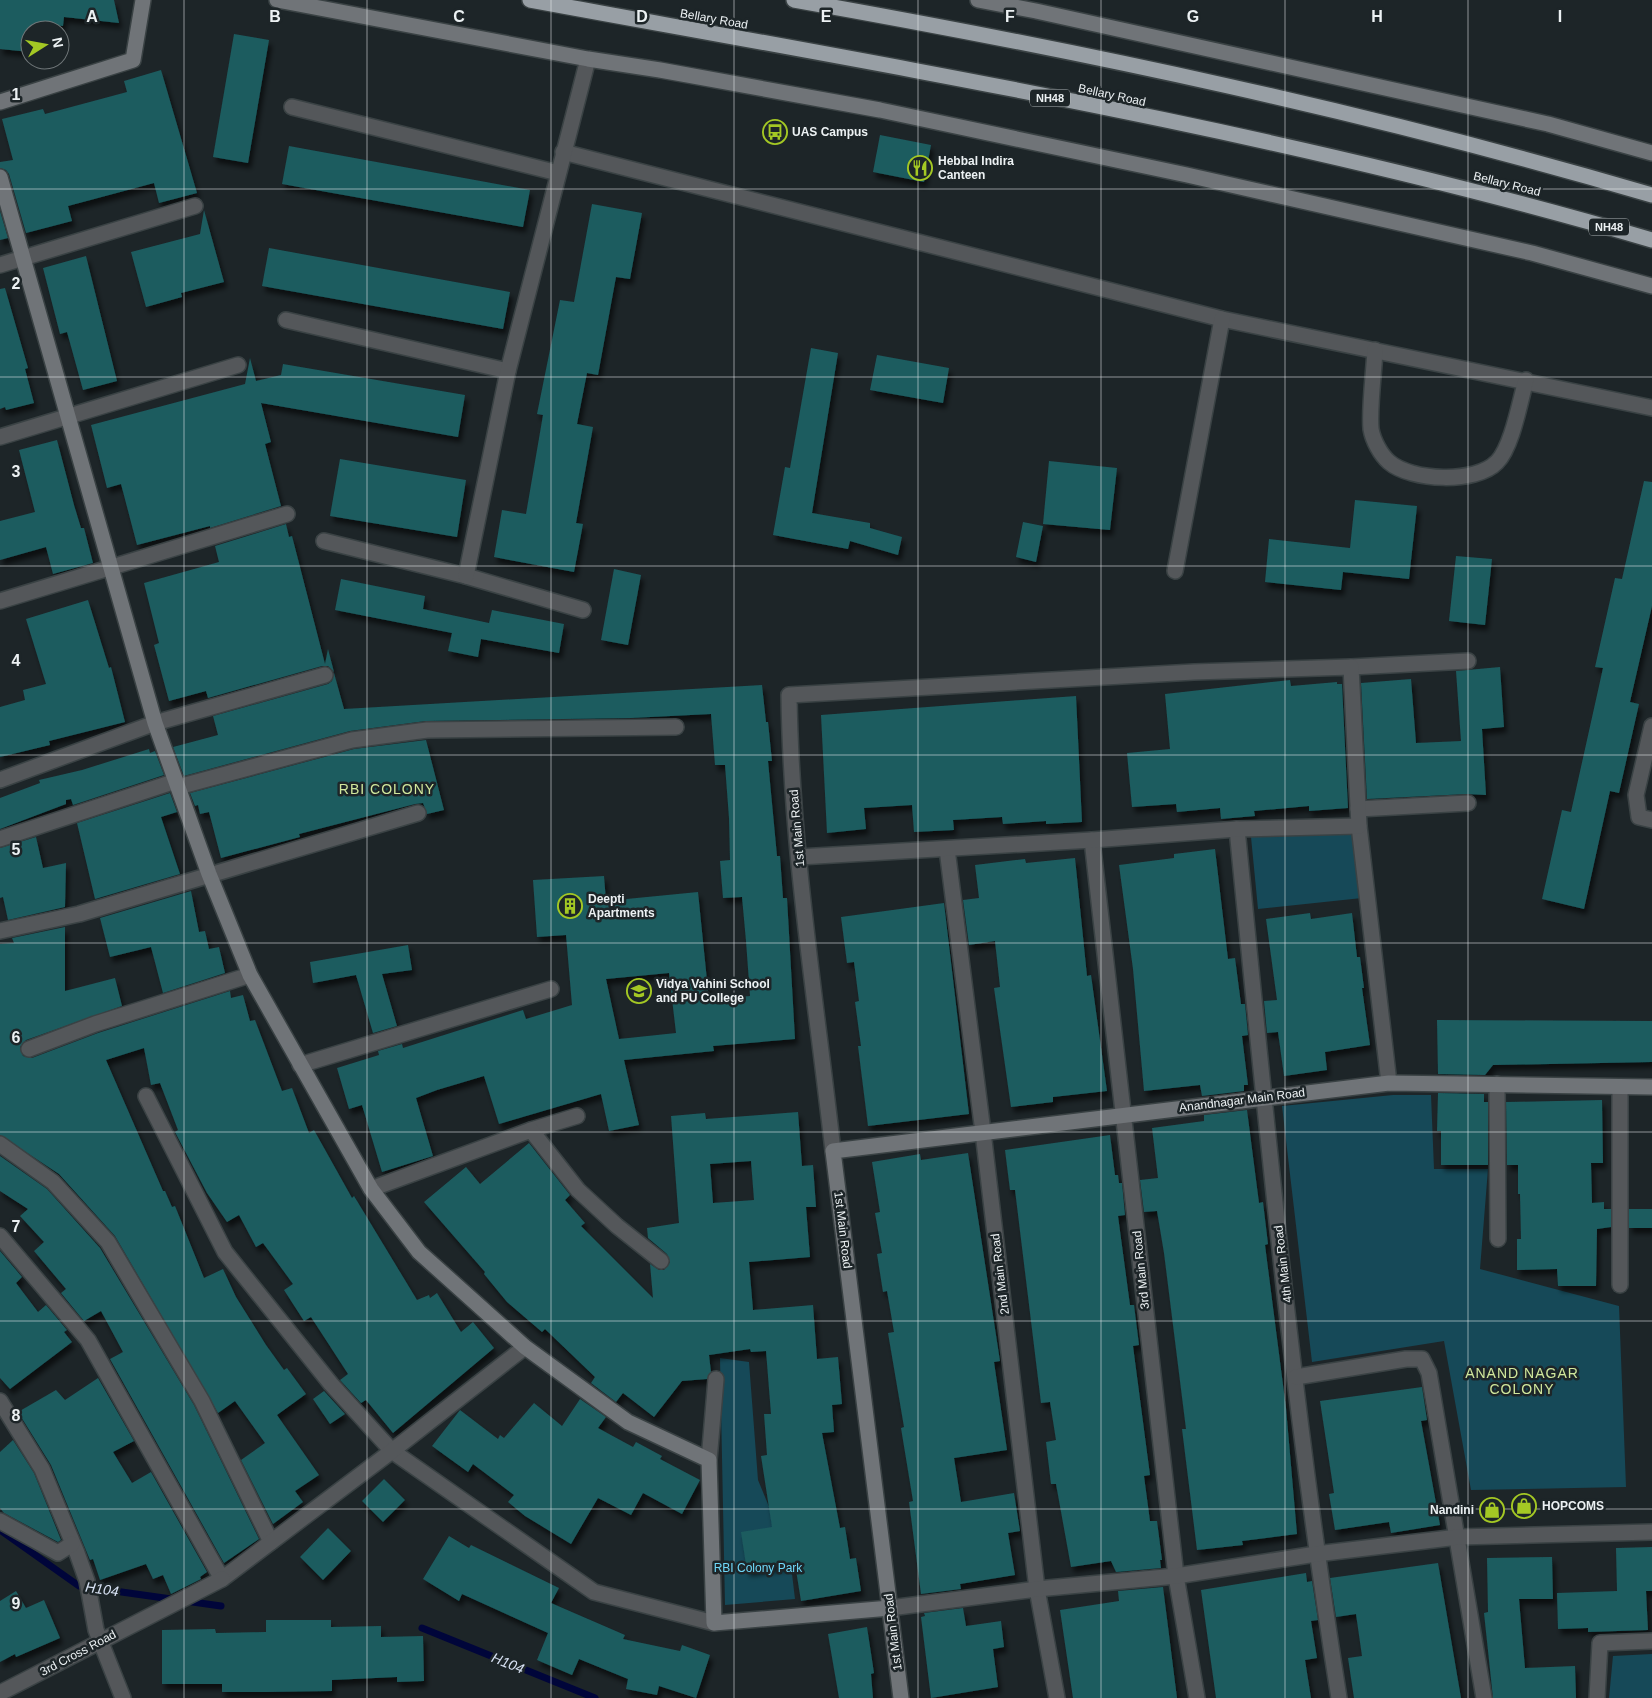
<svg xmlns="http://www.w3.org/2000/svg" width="1652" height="1698" viewBox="0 0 1652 1698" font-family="Helvetica,sans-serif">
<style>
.green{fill:#164958}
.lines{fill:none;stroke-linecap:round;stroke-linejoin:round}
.stream{stroke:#00053a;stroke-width:7}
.building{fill:#1c5b5f;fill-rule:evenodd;filter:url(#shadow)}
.street-casing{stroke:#3a4244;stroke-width:18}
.secondary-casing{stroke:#3a4244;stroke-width:18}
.highway-casing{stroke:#3a4244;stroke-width:18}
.street{stroke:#54575a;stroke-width:15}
.secondary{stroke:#707478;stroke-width:15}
.highway{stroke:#989fa5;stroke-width:15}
.grid{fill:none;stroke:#ecf1f3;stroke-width:1;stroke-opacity:0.55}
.labels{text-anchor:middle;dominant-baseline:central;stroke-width:5;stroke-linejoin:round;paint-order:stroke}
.shield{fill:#1d2528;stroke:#aeb4b6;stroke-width:1}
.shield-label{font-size:11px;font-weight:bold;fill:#ecf1f3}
.street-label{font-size:12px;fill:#ecf1f3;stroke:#1d2528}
.poi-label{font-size:12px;font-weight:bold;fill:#ecf1f3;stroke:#1d2528;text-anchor:start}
.park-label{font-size:12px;fill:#6fd8f9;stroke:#1d2528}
.neighbourhood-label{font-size:14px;letter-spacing:1px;fill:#d1e89d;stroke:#1d2528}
.water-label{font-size:14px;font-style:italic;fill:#d8e2f4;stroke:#1d2528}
.grid-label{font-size:16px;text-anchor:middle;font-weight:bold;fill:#ecf1f3;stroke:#1d2528;stroke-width:5;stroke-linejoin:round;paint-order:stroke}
</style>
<defs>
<filter id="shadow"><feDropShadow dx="3" dy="5.5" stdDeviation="2.5" flood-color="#0009"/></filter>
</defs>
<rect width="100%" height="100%" fill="#1d2528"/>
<!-- green -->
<g class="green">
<polygon points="1352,834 1362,898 1258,909 1251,837"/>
<polygon points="1393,1095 1431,1095 1434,1169 1488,1169 1480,1269 1619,1306 1626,1487 1471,1490 1444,1341 1312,1362 1282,1106"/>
<polygon points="720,1358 749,1362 758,1480 790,1557 795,1599 725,1605"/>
<polygon points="1652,1654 1652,1698 1609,1698 1613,1656"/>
</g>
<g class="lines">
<!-- stream -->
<g class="stream">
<polyline points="0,1530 79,1586 221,1606"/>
<polyline points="422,1628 595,1698"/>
</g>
</g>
<!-- building -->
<g class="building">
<polygon points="0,0 114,0 119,23 64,17 63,26 43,24 42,30 30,30 30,52 0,49"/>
<polygon points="234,34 269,40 248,163 213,157"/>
<polygon points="161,70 197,193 159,203 154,183 68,206 72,221 26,233 9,174 6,170 0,168 0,162 13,160 2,119 43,109 45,114 127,92 124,81"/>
<polygon points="880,135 931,145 924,182 873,172"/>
<polygon points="289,146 530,190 523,227 282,184"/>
<polygon points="592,204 642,213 630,279 616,277 598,375 587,373 577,424 593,427 576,523 583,524 574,572 494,557 502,510 526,514 543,415 537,414 560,300 574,302"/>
<polygon points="204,210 224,282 181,293 182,297 146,307 131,252 200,234"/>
<polygon points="0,211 8,238 0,240"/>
<polygon points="269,248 510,292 503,329 262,286"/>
<polygon points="86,256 117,381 83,390 67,332 60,334 43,268"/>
<polygon points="5,288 28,368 25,369 34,403 6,410 5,407 0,409 0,289"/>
<polygon points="811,348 838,353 812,513 870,523 870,528 902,537 898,555 850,541 848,549 773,535 785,467 790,468"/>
<polygon points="877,355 949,368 943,403 870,390"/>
<polygon points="250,358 256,381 281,375 283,364 465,395 458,437 261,403 271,442 265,444 281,506 210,528 210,526 137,545 121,484 107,488 91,425 245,384"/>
<polygon points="57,440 74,505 81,528 84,528 93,563 53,574 46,547 0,560 0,521 35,512 19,450"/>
<polygon points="340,459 466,480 457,537 330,516"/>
<polygon points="1049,461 1117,468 1110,530 1043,524"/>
<polygon points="1644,481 1652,482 1652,606 1630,702 1639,704 1619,793 1610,791 1584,909 1542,899 1562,810 1571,812 1603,668 1595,667 1615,578 1622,579"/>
<polygon points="1355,500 1417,506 1409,579 1343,572 1341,590 1265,582 1269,539 1350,548"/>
<polygon points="1023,522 1043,526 1036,562 1016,557"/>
<polygon points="286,524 289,537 292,536 325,664 328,649 334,672 328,666 322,666 208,698 206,691 169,701 154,645 159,643 144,583 219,562 215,546"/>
<polygon points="1456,556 1492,559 1485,625 1449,621"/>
<polygon points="614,569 641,575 628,645 601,640"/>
<polygon points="341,579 425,596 423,609 489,623 492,610 564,624 559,653 481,639 478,657 448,651 452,633 335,610"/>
<polygon points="88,600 109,668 111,667 125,722 49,741 50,745 0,757 0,707 25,700 23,690 46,684 26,619"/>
<polygon points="1500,667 1504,727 1482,729 1486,795 1467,794 1367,799 1361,683 1411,679 1416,743 1461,741 1456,671"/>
<path d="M334,673L344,709L762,685L766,722H768L772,761H768L777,856H780L783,898H787L795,1039L713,1046L714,1051L624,1060L639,1125L609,1131L601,1094L499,1124L484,1076L437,1090L416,1098L433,1156L382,1172L362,1105L349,1109L337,1068L379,1055L378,1051L402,1044L403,1048L523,1010L526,1019L572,1005L566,935L537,937L533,880L604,876L606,901L698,892L709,1000L750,996L746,941L742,897L723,898L720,861L730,860L729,818L725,765H715L711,714L631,718L426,721L350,731L184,776L173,747L218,735L213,716L328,684L332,681ZM669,973L676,1033L619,1039L606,979Z"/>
<polygon points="1290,680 1291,686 1337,682 1337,684 1342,684 1348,808 1309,811 1309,806 1254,811 1255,816 1221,819 1220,808 1177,812 1176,804 1132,807 1127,753 1170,749 1165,694"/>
<polygon points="1076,696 1082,822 1046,824 1046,821 1003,824 1002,817 953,820 954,830 914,832 912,805 864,808 866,829 827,833 821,715"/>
<polygon points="426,740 444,810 427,814 423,803 415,804 299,834 300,837 221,858 209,812 200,814 198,805 195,806 190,793 354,749"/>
<polygon points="149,749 150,753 155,751 164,775 73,805 71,799 66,800 66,804 0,829 0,798 40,783 39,780 82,770"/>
<polygon points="170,793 177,812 161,817 180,874 95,899 77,823"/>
<polygon points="36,837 43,868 66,863 65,907 8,920 3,897 0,898 0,848"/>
<polygon points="1215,849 1228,959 1235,958 1241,1004 1245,1004 1248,1035 1242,1036 1248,1085 1244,1085 1244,1091 1202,1096 1200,1085 1144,1091 1133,969 1119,865 1174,858 1174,854"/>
<polygon points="1075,858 1087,976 1091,975 1107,1091 1053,1097 1053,1102 1011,1107 994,988 1000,987 995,941 969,945 963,900 979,898 975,865 1025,859 1026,863"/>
<polygon points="191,891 199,932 205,931 209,949 219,947 225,973 163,993 151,947 110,957 100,918"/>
<polygon points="944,903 969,1114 868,1126 858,1046 861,1046 855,1002 859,1001 854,962 847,963 841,917"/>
<polygon points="1310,913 1311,919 1352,913 1357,957 1360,957 1364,988 1362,988 1370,1045 1325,1052 1327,1070 1284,1076 1278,1032 1267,1033 1264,1001 1277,1000 1266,919"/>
<polygon points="65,927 65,991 115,978 122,1006 26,1040 20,1047 23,1056 32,1058 98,1033 230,991 231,998 243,995 250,1021 255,1020 282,1091 292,1088 309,1133 314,1130 352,1198 354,1196 417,1300 429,1295 430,1298 437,1293 461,1332 473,1322 494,1348 393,1433 366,1400 361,1403 340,1380 348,1374 311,1317 304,1321 284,1290 293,1284 263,1243 256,1247 239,1215 227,1222 207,1193 175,1132 178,1130 160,1083 151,1085 144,1048 106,1060 163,1191 165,1191 172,1207 175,1206 204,1278 223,1269 236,1297 266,1345 284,1370 287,1368 306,1394 277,1415 319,1475 295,1491 303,1502 273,1524 241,1460 265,1443 235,1401 218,1413 115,1236 59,1174 0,1135 0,944 14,943 12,938"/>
<polygon points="408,945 412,970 382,974 397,1026 373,1033 356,975 313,983 310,962"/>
<polygon points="1437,1020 1652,1021 1652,1062 1493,1065 1485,1075 1438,1074"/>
<polygon points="1438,1093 1484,1094 1484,1102 1488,1102 1488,1165 1441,1165 1441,1131 1437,1131"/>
<polygon points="1602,1100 1603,1163 1591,1163 1592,1203 1604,1202 1604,1209 1611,1209 1611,1227 1597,1229 1596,1286 1558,1286 1557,1269 1517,1270 1517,1239 1521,1239 1520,1194 1518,1194 1518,1165 1507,1165 1506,1102"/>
<polygon points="1247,1110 1259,1203 1263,1202 1268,1244 1265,1245 1286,1408 1297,1534 1242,1541 1243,1545 1197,1550 1182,1429 1186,1429 1164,1253 1157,1211 1144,1212 1140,1180 1158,1178 1152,1128 1204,1121 1204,1115"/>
<path d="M798,1112L802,1166L813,1165L816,1207H806L810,1257L749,1262L753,1310L813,1305L817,1359L838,1357L842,1404L832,1405L834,1432L822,1433L840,1528L845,1527L850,1559L856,1558L861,1591L801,1601L795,1564L747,1571L741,1532L772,1527L761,1456L767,1455L764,1414H771L766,1351L751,1352L750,1349L709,1355L711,1372L707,1379L682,1381L654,1417L623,1393L616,1402L591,1383L595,1377L545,1329L542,1332L507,1302L484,1274L485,1272L424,1202L466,1167L480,1184L529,1143L570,1195L565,1200L585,1223L581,1226L653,1298L650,1264L659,1270H664L670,1262L667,1254L648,1238L647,1228L679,1223L671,1116L705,1113L706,1119ZM751,1161L754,1200L713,1203L710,1164Z"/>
<polygon points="1110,1135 1115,1175 1118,1175 1119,1183 1122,1183 1125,1215 1118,1216 1130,1305 1134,1305 1139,1345 1133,1346 1150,1475 1144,1476 1150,1521 1157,1521 1162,1560 1160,1560 1161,1568 1116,1572 1111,1561 1071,1567 1056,1484 1051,1484 1046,1442 1056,1440 1050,1402 1041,1403 1015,1190 1010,1190 1005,1150"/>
<polygon points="968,1153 1000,1361 994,1362 1007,1450 954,1458 961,1502 1014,1493 1020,1531 1008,1533 1015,1575 960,1584 961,1589 921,1594 909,1502 913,1501 901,1428 904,1427 888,1333 894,1332 887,1291 883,1292 877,1254 882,1253 875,1213 880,1212 872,1162 920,1154 921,1160"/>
<polygon points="0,1156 47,1189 100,1248 194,1405 259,1539 224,1563 110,1359 123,1352 101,1311 84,1321 61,1293 66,1289 34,1251 44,1242 20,1216 28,1209 0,1191"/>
<rect x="1629" y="1209" width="23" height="19"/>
<polygon points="0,1251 22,1277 16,1283 38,1312 46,1305 67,1330 64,1332 72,1342 10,1389 0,1378"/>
<polygon points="98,1378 134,1441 113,1452 132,1483 151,1472 207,1572 200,1577 201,1579 171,1594 163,1575 153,1579 146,1564 100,1580 93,1559 90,1560 51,1465 18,1412 56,1390 65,1400"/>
<polygon points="1422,1387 1427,1420 1421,1421 1440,1525 1391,1533 1389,1522 1335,1530 1329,1494 1334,1493 1320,1401"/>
<polygon points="324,1391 345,1414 330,1424 313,1399"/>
<polygon points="580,1399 606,1417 598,1428 633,1447 636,1442 662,1456 660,1459 700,1480 682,1514 643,1493 631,1515 598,1498 571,1544 525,1516 508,1502 514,1495 473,1464 468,1472 432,1446 460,1410 498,1439 500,1435 504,1438 534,1403 562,1426"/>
<polygon points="13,1440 34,1473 61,1540 58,1542 4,1513 0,1508 0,1452"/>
<polygon points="384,1479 405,1500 383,1522 362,1501"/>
<polygon points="328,1528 351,1551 323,1580 300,1557"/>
<polygon points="449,1536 469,1548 471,1545 559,1588 551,1603 625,1635 623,1639 680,1651 682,1645 710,1655 696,1698 659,1686 657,1695 626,1689 628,1679 579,1659 572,1675 537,1660 548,1633 462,1594 459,1601 423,1579"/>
<polygon points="1652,1547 1652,1591 1646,1591 1648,1630 1588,1632 1588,1628 1558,1629 1557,1593 1617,1591 1616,1548"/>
<polygon points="1552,1557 1553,1599 1519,1599 1525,1668 1575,1666 1576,1698 1493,1698 1484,1613 1488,1612 1487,1558"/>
<polygon points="1438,1563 1461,1698 1354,1698 1348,1658 1362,1656 1356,1614 1336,1617 1330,1578"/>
<polygon points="1306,1573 1307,1582 1312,1581 1318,1620 1311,1621 1317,1658 1305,1660 1311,1698 1216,1698 1201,1590"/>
<polygon points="1163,1587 1177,1698 1073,1698 1060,1610 1119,1601 1118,1591"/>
<polygon points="16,1591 26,1608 44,1600 60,1638 16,1657 15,1654 0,1662 0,1601"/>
<polygon points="963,1608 966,1626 1001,1621 1004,1647 993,1649 998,1687 931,1698 921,1617 925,1616 924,1613"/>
<polygon points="266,1620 331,1620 331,1627 381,1626 381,1637 423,1636 424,1681 397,1682 397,1677 332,1680 332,1691 267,1692 222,1692 222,1684 162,1684 162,1630 215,1629 216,1633 266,1632"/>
<polygon points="867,1627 874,1673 871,1674 873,1698 839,1698 828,1634"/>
</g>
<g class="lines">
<defs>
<g id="street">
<polyline points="292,107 558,173"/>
<polyline points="563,152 1222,319 1652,408"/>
<polyline points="0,265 195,206"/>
<polyline points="286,320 508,371"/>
<path d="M1375,350C1374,372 1369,409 1371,429C1373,441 1381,455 1389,462C1411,481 1476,484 1497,462C1512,447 1520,401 1526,380"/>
<polyline points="0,437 238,365"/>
<polyline points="324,541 466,576 583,610"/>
<polyline points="1175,571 1222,319"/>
<polyline points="466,576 508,371 588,59"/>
<polyline points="0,601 287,514"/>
<polyline points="1351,667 1468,661"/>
<polyline points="1652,726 1636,795 1639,817 1652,820"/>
<polyline points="0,780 155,723 325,675"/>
<polyline points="178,787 352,740 427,730 676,727"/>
<polyline points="1358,809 1468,803"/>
<polyline points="1359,826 1389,1083"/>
<path d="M1237,829C1266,1119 1293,1410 1339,1698"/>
<polyline points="0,839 176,781"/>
<polyline points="1092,840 1176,1576 1197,1698"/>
<polyline points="947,849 983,1132 1037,1589 1057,1698"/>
<path d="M799,857L1092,840L1237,829L1359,826L1351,667L1194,672L789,695C791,848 816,1000 833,1151"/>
<polyline points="0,931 79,914 418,813"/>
<polyline points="29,1049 95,1024 250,975"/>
<polyline points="300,1065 551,989"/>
<polyline points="1497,1084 1498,1239"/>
<polyline points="146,1096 225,1252 331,1384 392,1451 594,1592 714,1623"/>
<polyline points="531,1130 577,1116"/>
<polyline points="0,1144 53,1182 108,1242 202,1401 271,1542"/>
<polyline points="371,1189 531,1130 578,1190 617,1226 661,1261"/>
<polyline points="0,1236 88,1340 222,1579 392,1451 525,1347"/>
<polyline points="1620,1285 1620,1087"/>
<polyline points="1296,1377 1406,1359 1422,1359 1429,1373 1484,1698"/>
<polyline points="0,1401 42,1469 77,1553 87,1581 96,1630 123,1698"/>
<polyline points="709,1460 716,1379"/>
<polyline points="0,1521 58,1553 72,1544"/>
<polyline points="890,1608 1037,1589 1176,1576 1316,1554 1458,1537 1652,1532"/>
<polyline points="0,1693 222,1579"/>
<polyline points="1597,1698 1600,1643 1652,1641"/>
</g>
<g id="secondary">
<polyline points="277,0 588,59 660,70 880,110 1187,175 1532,253 1652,286"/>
<polyline points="978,0 1036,11 1548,124 1652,153"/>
<polyline points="0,102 133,60 143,0"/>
<polyline points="0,177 155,723 209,874 250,975 371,1189 419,1252 525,1347 628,1422 709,1460 714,1623 890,1608"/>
<polyline points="901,1698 833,1151 1389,1083 1652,1087"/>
</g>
<g id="highway">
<path d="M530,0C906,69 1285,132 1652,240"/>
<path d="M794,0C1083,51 1370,112 1652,195"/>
</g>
</defs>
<!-- street casing -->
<use href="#street" class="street-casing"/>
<!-- secondary casing -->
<use href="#secondary" class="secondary-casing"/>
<!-- highway casing -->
<use href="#highway" class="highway-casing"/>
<!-- street -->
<use href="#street" class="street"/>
<!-- secondary -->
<use href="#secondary" class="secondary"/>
<!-- highway -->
<use href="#highway" class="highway"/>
</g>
<!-- grid -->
<path class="grid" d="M184,0V1698M367,0V1698M551,0V1698M734,0V1698M918,0V1698M1101,0V1698M1285,0V1698M1468,0V1698M0,189H1652M0,377H1652M0,566H1652M0,755H1652M0,943H1652M0,1132H1652M0,1321H1652M0,1509H1652"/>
<!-- icons -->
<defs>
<symbol id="bus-ring" viewBox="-11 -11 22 22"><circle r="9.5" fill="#1d2528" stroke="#a4c824" stroke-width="1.5"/><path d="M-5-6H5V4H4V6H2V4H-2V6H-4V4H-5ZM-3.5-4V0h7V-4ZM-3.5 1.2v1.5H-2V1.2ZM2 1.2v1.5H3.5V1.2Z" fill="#a4c824"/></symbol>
<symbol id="restaurant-ring" viewBox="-11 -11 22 22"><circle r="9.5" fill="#1d2528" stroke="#a4c824" stroke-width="1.5"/><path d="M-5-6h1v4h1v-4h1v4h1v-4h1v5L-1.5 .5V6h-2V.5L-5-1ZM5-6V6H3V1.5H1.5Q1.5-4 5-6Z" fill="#a4c824"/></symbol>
<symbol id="building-ring" viewBox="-11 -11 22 22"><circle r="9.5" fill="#1d2528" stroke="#a4c824" stroke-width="1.5"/><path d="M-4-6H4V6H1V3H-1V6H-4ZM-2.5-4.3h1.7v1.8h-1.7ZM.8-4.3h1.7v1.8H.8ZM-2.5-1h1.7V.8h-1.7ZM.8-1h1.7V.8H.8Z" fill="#a4c824"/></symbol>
<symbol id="university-ring" viewBox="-11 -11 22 22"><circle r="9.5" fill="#1d2528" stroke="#a4c824" stroke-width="1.5"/><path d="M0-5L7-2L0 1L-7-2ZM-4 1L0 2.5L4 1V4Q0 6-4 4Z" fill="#a4c824"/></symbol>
<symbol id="shop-ring" viewBox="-11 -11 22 22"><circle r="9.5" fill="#1d2528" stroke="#a4c824" stroke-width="1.5"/><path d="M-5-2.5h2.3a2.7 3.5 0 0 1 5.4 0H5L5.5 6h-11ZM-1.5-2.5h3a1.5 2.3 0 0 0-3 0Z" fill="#a4c824"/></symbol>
</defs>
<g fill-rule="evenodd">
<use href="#bus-ring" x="761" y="118" width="28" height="28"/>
<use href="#restaurant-ring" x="906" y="154" width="28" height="28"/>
<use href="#building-ring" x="556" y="892" width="28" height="28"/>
<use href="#university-ring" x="625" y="977" width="28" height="28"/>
<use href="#shop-ring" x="1510" y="1492" width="28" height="28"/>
<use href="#shop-ring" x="1478" y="1496" width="28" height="28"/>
</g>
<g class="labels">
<!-- shield labels -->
<g class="shield">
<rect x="1030" y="89.5" width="40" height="17" rx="4"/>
<rect x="1589" y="218.5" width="40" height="17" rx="4"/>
</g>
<g class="shield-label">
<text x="1050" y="98">NH48</text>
<text x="1609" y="227">NH48</text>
</g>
<!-- street labels -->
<g class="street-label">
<text transform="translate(714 19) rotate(10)">Bellary Road</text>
<text transform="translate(1112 95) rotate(12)">Bellary Road</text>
<text transform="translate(1507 184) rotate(14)">Bellary Road</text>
<text transform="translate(797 828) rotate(-95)">1st Main Road</text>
<text transform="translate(1242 1100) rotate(-7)">Anandnagar Main Road</text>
<text transform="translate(843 1230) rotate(83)">1st Main Road</text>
<text transform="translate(1283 1264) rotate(-97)">4th Main Road</text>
<text transform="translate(1141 1270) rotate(-96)">3rd Main Road</text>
<text transform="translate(1000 1274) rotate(-97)">2nd Main Road</text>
<text transform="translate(893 1632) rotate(-97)">1st Main Road</text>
<text transform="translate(78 1653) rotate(-28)">3rd Cross Road</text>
</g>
<!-- poi labels -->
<g class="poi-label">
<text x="792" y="132">UAS Campus</text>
<text x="938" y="161">Hebbal Indira<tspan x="938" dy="14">Canteen</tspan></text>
<text x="588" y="899">Deepti<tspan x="588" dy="14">Apartments</tspan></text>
<text x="656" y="984">Vidya Vahini School<tspan x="656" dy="14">and PU College</tspan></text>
<text x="1542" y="1506">HOPCOMS</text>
<text x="1474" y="1510" text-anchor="end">Nandini</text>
</g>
<!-- park labels -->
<g class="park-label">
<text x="758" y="1568">RBI Colony Park</text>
</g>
<!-- neighbourhood labels -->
<g class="neighbourhood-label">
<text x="387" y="789">RBI COLONY</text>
<text x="1522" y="1373">ANAND NAGAR<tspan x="1522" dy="16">COLONY</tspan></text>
</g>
<!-- water labels -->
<g class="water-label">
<text transform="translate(102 1589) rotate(8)">H104</text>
<text transform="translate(508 1663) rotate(22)">H104</text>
</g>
</g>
<g class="grid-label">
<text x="92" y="22">A</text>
<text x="275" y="22">B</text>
<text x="459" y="22">C</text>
<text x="642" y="22">D</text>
<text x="826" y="22">E</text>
<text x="1010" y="22">F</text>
<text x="1193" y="22">G</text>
<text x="1377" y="22">H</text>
<text x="1560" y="22">I</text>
<text x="16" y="100">1</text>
<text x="16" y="289">2</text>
<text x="16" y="477">3</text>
<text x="16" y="666">4</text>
<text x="16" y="855">5</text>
<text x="16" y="1043">6</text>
<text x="16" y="1232">7</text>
<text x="16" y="1421">8</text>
<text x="16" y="1609">9</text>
</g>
<!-- north arrow -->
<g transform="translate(45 45) rotate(79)"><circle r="24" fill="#1d2528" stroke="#707779"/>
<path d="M0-4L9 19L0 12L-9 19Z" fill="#a4c824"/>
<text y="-8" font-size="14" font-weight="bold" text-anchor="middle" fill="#ecf1f3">N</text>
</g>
</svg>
